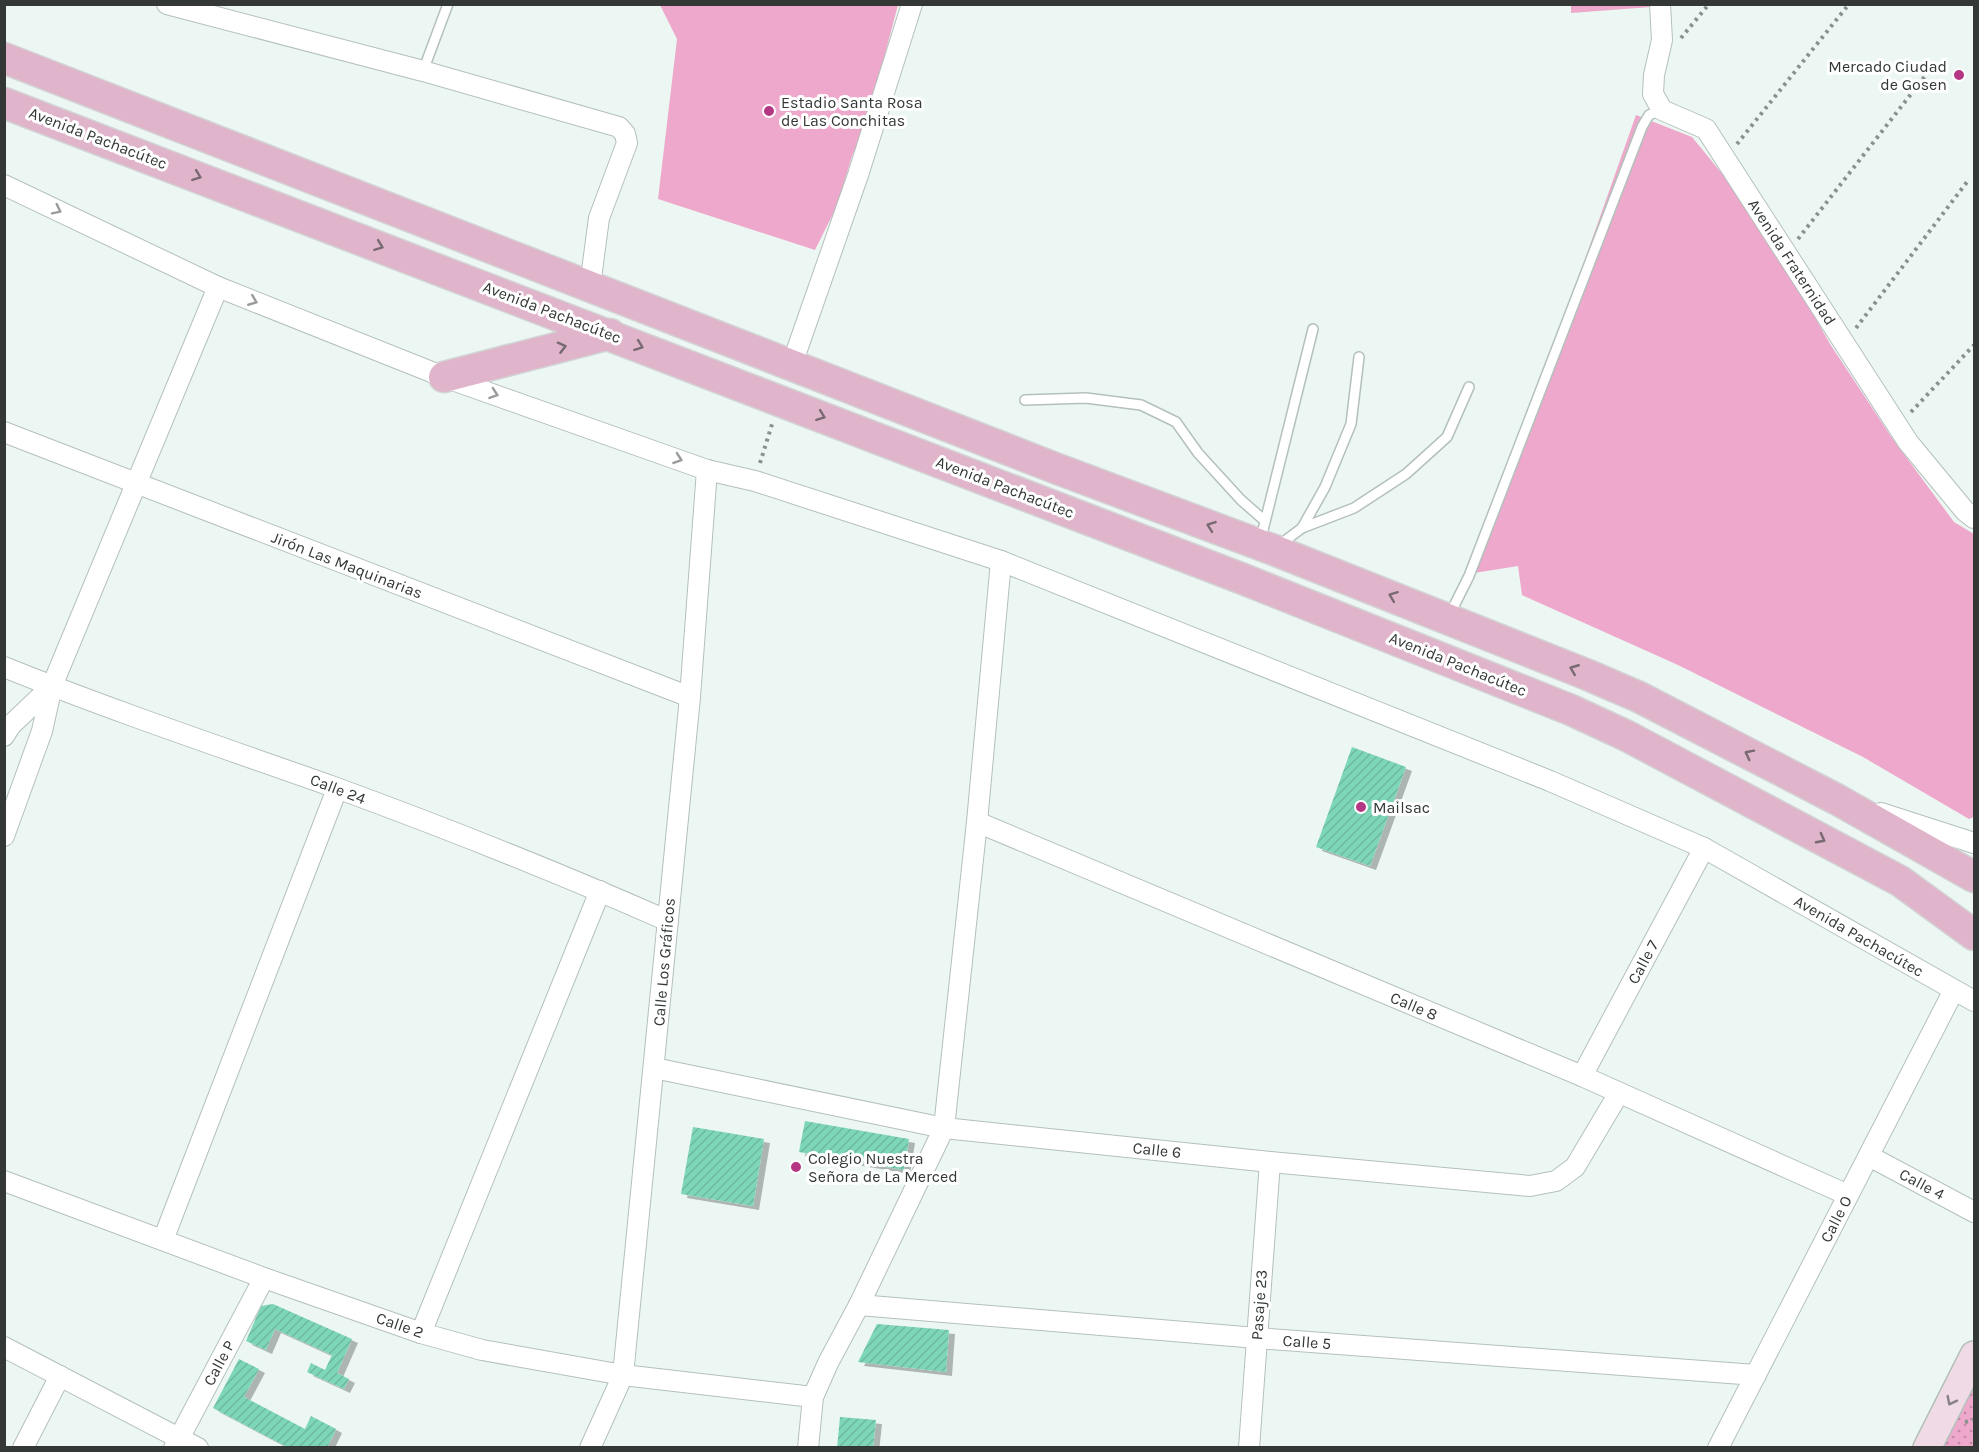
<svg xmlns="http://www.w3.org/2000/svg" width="1979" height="1452" viewBox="0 0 1979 1452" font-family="Karla,sans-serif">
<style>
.grass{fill:#eea8cb}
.park{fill:url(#park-dots)}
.building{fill:url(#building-hatch);filter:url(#shadow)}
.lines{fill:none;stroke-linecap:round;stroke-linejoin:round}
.lane-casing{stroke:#b4c0bb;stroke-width:12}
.street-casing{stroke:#b4c0bb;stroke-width:22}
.secondary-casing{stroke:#b4c0bb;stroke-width:30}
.primary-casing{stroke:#d2d3d3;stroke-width:33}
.path{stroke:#89918e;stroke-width:4;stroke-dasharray:3 4.5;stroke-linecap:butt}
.lane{stroke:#fff;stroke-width:9}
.street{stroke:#fff;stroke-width:20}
.secondary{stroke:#efdae5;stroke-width:27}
.primary{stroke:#e0b4cb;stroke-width:30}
.oneway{stroke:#786a72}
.oneway2{stroke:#999c9a}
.oneway3{stroke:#888185}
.poi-dot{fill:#b53682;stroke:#fff;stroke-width:2}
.labels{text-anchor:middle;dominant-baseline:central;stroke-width:6;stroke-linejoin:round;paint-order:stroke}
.poi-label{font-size:16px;fill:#333836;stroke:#fff;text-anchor:start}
.street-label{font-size:16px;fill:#333836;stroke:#fff}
</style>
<defs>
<pattern id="park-dots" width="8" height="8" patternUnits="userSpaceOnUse" patternTransform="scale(1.5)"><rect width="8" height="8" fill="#eea8cb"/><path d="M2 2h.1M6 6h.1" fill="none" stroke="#c18aa6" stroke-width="1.8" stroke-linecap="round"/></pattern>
<pattern id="building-hatch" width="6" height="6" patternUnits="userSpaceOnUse" patternTransform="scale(1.5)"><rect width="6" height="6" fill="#7ed6b9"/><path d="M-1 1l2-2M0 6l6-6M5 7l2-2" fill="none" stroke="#6db8a0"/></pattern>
<filter id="shadow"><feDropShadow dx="6" dy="4" stdDeviation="0" flood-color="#0004"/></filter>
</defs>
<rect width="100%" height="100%" fill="#ecf7f3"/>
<!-- grass -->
<g class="grass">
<polygon points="1650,4 1651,7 1571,13 1571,5"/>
<polygon points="660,5 898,5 865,129 852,156 837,206 815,250 658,199 677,39"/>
<polygon points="1636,115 1692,137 1742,198 1789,271 1830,344 1892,438 1954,522 1974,534 1974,817 1969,819 1863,757 1678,665 1522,595 1518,566 1474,573"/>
</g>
<!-- park -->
<polygon class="park" points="1974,1381 1974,1447 1940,1448"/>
<!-- building -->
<g class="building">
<polygon points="1352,747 1406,767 1370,866 1316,847"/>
<polygon points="805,1121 909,1139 904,1170 799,1152"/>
<polygon points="693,1127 764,1139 753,1206 681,1194"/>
<polygon points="273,1304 352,1339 337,1373 349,1379 344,1389 307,1372 311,1363 325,1370 332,1355 275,1329 266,1350 246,1341 261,1306"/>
<polygon points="877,1324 949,1330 946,1372 858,1362"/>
<polygon points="239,1359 259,1369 244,1397 305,1429 311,1416 336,1429 327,1448 289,1448 213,1408"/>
<polygon points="840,1417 876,1420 873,1448 837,1448"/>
</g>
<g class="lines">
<defs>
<g id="lane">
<polyline points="423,71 448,4"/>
<polyline points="1025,400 1086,398 1141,405 1176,422 1198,453 1241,500 1265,521"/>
<polyline points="1302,528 1325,487 1351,424 1359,357"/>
<polyline points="1260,542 1313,329"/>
<polyline points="1278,546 1302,528 1354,508 1406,474 1447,437 1469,387"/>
<polyline points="1449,616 1469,576 1642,127 1649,115 1662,110"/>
</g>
<g id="street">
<polyline points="167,4 423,71 619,127 625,134 627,143 599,218 590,286"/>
<polyline points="1660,4 1662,40 1654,75 1653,94 1662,110 1706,129 1908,442 1965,511 1974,518"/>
<polyline points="4,185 218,287 444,377 707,470 755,481 1001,561 1550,781 1704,848 1974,1001"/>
<polyline points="792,364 858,175 912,4"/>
<polyline points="4,432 690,697"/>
<path d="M4,667C113,711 224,748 334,787C446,828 559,873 668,921"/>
<polyline points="4,736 11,725 52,686"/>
<polyline points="1881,813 1974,843"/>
<polyline points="977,822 1582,1076 1848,1195"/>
<polyline points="4,836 42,731 52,686 218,287"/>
<polyline points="654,1068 944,1128 1270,1162 1530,1186 1556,1181 1575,1167 1619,1093"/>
<polyline points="1582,1076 1704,848"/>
<polyline points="1869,1156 1974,1212"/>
<polyline points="4,1181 264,1278 421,1333 482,1350 623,1375 813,1397"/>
<polyline points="163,1240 337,789"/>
<polyline points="859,1305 1257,1338 1756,1375"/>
<polyline points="421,1333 600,891"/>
<polyline points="4,1347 198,1448"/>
<polyline points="23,1448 60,1376"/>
<polyline points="174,1448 264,1278"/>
<polyline points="590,1448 623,1375 690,697 707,470"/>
<polyline points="808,1448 813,1397 828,1363 859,1305 944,1128 977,822 1001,561"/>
<polyline points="1249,1448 1270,1162"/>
<polyline points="1718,1448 1954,990"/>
</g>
<polyline id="secondary" points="1927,1448 1974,1355"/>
<g id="primary">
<polyline points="4,58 1055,468 1274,550 1588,675 1639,697 1838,800 1974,877"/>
<polyline points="4,103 1243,579 1571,710 1627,736 1900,881 1974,935"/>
<polyline points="444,377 610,334"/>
</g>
</defs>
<!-- lane casing -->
<use href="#lane" class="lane-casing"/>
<!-- street casing -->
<use href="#street" class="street-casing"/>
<!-- secondary casing -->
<use href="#secondary" class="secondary-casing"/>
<!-- primary casing -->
<use href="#primary" class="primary-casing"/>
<!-- path -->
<g class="path">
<polyline points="1681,38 1709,4"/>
<polyline points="1737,144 1849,4"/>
<polyline points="1798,239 1929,71"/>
<polyline points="1856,328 1967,182"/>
<polyline points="1911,412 1974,345"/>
<polyline points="760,463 773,421"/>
<polyline points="1965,1422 1974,1420"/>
</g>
<!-- lane -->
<use href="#lane" class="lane"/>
<!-- street -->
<use href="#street" class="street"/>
<!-- secondary -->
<use href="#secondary" class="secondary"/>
<!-- primary -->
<use href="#primary" class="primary"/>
</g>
<!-- one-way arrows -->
<defs><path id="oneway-chevron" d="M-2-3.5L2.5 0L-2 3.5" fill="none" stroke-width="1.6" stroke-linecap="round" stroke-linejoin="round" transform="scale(1.5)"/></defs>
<g class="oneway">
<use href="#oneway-chevron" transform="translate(197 176) rotate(21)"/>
<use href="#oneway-chevron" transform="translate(379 246) rotate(21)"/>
<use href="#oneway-chevron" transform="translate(639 346) rotate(21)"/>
<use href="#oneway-chevron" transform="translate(562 347) rotate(-14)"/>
<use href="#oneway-chevron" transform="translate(821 416) rotate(21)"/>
<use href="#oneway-chevron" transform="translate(1211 526) rotate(-160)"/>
<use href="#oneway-chevron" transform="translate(1393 596) rotate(-159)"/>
<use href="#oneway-chevron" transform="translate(1574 669) rotate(-158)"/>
<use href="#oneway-chevron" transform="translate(1749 754) rotate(-153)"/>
<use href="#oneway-chevron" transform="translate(1821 839) rotate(28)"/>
</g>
<g class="oneway2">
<use href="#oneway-chevron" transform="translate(57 210) rotate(26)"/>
<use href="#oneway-chevron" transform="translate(253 301) rotate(22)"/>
<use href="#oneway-chevron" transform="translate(494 394) rotate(19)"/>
<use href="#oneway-chevron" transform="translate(678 459) rotate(19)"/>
</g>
<use class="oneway3" href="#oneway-chevron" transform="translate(1951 1401) rotate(117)"/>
<!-- markers -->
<g class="poi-dot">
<circle cx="1959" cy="75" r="6"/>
<circle cx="769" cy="111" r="6"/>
<circle cx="1361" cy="807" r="6"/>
<circle cx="796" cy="1167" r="6"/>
</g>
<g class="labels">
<!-- poi labels -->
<g class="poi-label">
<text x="1947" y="66" text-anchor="end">Mercado Ciudad<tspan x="1947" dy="18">de Gosen</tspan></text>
<text x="781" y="102">Estadio Santa Rosa<tspan x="781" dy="18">de Las Conchitas</tspan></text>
<text x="1373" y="807">Mailsac</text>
<text x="808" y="1158">Colegio Nuestra<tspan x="808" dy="18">Señora de La Merced</tspan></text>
</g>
<!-- street labels -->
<g class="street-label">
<text transform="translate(98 138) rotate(21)">Avenida Pachacútec</text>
<text transform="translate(1792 262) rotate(57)">Avenida Fraternidad</text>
<text transform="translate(552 312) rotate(21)">Avenida Pachacútec</text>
<text transform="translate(1005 487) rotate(21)">Avenida Pachacútec</text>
<text transform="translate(347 565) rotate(21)">Jirón Las Maquinarias</text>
<text transform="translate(1458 664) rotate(22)">Avenida Pachacútec</text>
<text transform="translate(338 789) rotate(21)">Calle 24</text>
<text transform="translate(1859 936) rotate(30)">Avenida Pachacútec</text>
<text transform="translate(664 962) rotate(-85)">Calle Los Gráficos</text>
<text transform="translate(1643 962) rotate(-62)">Calle 7</text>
<text transform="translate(1414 1006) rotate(23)">Calle 8</text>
<text transform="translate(1157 1150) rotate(6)">Calle 6</text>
<text transform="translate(1922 1184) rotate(28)">Calle 4</text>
<text transform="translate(1836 1219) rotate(-63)">Calle O</text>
<text transform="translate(1259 1305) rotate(-86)">Pasaje 23</text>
<text transform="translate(400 1325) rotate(19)">Calle 2</text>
<text transform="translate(1307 1342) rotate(4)">Calle 5</text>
<text transform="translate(219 1363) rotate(-62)">Calle P</text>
</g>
</g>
<!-- border -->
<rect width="1979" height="1452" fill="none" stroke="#333836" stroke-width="12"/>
</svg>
